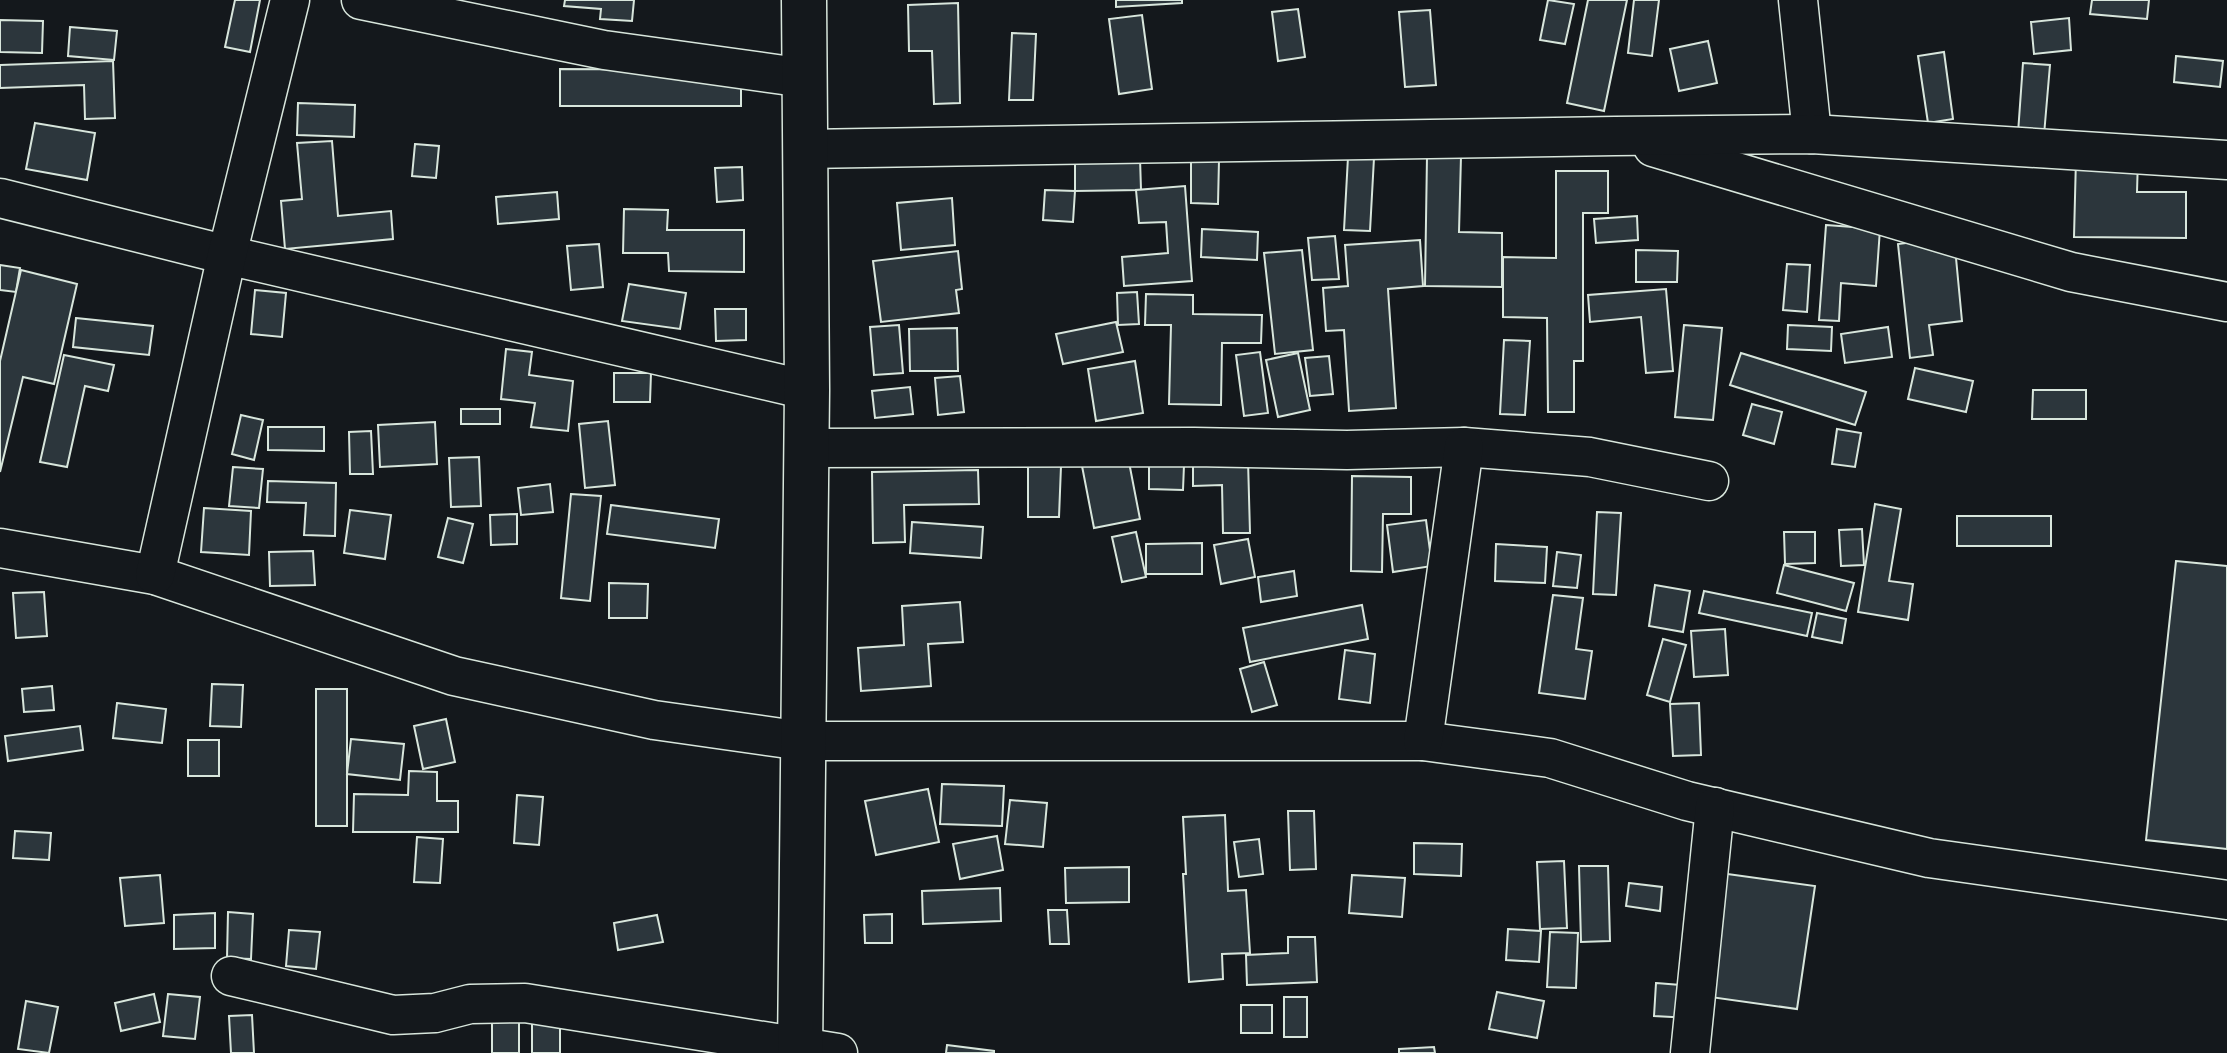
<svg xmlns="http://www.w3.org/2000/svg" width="2227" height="1053" viewBox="0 0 2227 1053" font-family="'DM Sans',sans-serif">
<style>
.building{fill:#2c363c;stroke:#d8e6dc;stroke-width:2}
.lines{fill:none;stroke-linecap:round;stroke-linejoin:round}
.street-casing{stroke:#d8e6dc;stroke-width:41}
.secondary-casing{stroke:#d8e6dc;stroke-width:47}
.street{stroke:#14181c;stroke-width:38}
.secondary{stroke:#14181c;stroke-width:44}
</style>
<rect width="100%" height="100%" fill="#14181c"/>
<!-- building -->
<g class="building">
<polygon points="235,0 260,0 250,52 225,47"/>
<polygon points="565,0 634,0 632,21 600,19 601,9 564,6"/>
<polygon points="1116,0 1182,0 1182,3 1116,7"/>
<polygon points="1548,0 1574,4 1565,44 1540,40"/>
<polygon points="1588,0 1627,0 1604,111 1567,103"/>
<polygon points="1634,0 1659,0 1652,56 1628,53"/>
<polygon points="2092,0 2149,0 2147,19 2090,14"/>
<polygon points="958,3 960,103 934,104 932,51 909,51 908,5"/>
<polygon points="1298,9 1305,57 1278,61 1272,12"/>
<polygon points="1430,10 1436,85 1405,87 1399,12"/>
<polygon points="1142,15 1152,89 1119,94 1109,19"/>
<polygon points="2069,18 2071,50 2034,54 2031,22"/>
<polygon points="0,20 43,21 42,53 0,52"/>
<polygon points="70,27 117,31 114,60 68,56"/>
<polygon points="1012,33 1036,34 1033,100 1009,100"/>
<polygon points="1708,41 1717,83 1679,91 1670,49"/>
<polygon points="1944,52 1953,119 1928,123 1918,56"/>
<polygon points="2176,56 2223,61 2220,87 2174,82"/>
<polygon points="113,61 115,118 85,119 84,85 0,88 0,65"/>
<polygon points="2023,63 2050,65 2044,135 2018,133"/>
<polygon points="560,69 741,70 741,106 560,106"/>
<polygon points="298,103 355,105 354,137 297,135"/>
<polygon points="35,123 95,133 87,180 26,169"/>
<polygon points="332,141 338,216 391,211 393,239 285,249 281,201 302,199 297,143"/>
<polygon points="415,144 439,146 436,178 412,176"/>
<polygon points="1427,156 1461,156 1459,232 1502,233 1502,287 1425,286"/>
<polygon points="1348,157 1374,158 1370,231 1344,230"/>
<polygon points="1140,158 1141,190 1075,191 1075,159"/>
<polygon points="2076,158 2138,158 2137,192 2186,192 2186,238 2074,237"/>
<polygon points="1191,160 1219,160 1218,204 1191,203"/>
<polygon points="742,167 743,200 717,202 715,168"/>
<polygon points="1556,171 1608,171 1608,213 1583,213 1583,361 1574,361 1574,412 1548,412 1547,318 1503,317 1503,257 1556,258"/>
<polygon points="1185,186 1192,281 1124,286 1122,257 1168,253 1166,222 1139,223 1136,190"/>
<polygon points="1045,190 1075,191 1073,222 1043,220"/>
<polygon points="557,192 559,219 498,224 496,197"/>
<polygon points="952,198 955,245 901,250 897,203"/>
<polygon points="624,209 668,210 667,230 744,230 744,272 669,271 668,253 623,253"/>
<polygon points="1637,216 1638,240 1596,243 1594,219"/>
<polygon points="1826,225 1880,229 1876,286 1841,283 1839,321 1819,320"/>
<polygon points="1202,229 1258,232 1257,260 1201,257"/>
<polygon points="1335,236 1339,279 1312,280 1308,238"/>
<polygon points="1954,237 1962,321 1929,325 1933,355 1910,358 1898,244"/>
<polygon points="1420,240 1423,286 1388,289 1396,408 1349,411 1344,330 1326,331 1323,288 1348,286 1345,245"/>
<polygon points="599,244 603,287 571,290 567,246"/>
<polygon points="1302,250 1313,350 1275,354 1264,253"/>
<polygon points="1636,250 1678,251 1677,282 1636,282"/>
<polygon points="958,251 962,289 956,290 959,313 881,322 873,261"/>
<polygon points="1787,264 1810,265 1807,312 1783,310"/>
<polygon points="0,265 20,268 16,292 0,290"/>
<polygon points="21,270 77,284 54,384 23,377 0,472 0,361"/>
<polygon points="629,284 686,293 680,329 622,321"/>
<polygon points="1666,289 1673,371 1646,373 1641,317 1590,322 1588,295"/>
<polygon points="255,290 286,293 282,337 251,334"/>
<polygon points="1137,292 1139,324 1118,325 1117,293"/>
<polygon points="1146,294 1193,295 1193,314 1262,315 1261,343 1222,343 1221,405 1169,404 1171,325 1145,325"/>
<polygon points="715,309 746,309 746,340 716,341"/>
<polygon points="76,318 153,326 149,355 73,347"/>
<polygon points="1116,322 1123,352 1063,364 1056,334"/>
<polygon points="899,325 903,373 874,375 870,327"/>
<polygon points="1684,325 1722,328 1713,420 1675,417"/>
<polygon points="1788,325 1832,327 1831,351 1787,349"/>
<polygon points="1888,327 1892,357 1845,363 1841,334"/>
<polygon points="957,328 958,371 910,371 909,329"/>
<polygon points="1504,340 1530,341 1525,415 1500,414"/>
<polygon points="506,349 532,352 529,375 573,381 568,431 531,427 535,403 501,399"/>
<polygon points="1260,352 1268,413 1244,416 1236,355"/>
<polygon points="1298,353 1310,410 1278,417 1266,360"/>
<polygon points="1741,353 1866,392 1855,425 1730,385"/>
<polygon points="64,355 114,365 108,391 85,386 67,467 40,462"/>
<polygon points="1329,356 1333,394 1310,396 1305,358"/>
<polygon points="1135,361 1143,413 1096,421 1088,369"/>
<polygon points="1915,368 1973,381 1966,412 1908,399"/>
<polygon points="614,373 651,373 650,402 614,402"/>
<polygon points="960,376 964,412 938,415 935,378"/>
<polygon points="910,387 913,414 875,418 872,391"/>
<polygon points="2033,390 2086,390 2086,419 2032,419"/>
<polygon points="1752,404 1782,412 1774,444 1743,435"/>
<rect x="461" y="409" width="39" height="15"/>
<polygon points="241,415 263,420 254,460 232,454"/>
<polygon points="608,421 615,485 585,488 579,424"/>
<polygon points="435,422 437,464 380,467 378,425"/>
<polygon points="268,427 324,427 324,451 268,450"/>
<polygon points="1837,429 1861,433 1855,467 1832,464"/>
<polygon points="371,431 373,474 350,474 349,432"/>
<polygon points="479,457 481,506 451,507 449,458"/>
<polygon points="1128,457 1140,519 1094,528 1082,466"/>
<polygon points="1248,460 1250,533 1223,533 1222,485 1193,486 1193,462"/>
<polygon points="1149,464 1184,465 1183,490 1149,489"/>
<polygon points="1028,466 1061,466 1059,517 1028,517"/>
<polygon points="233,467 263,469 259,508 229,506"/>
<polygon points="978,470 979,504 904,505 905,542 873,543 872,472"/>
<polygon points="1352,476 1411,477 1411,514 1383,514 1382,572 1351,571"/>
<polygon points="268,481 336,483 335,536 304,535 306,503 267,502"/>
<polygon points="550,484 553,512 521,515 518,488"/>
<polygon points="571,494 601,496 590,601 561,598"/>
<polygon points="1875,504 1901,509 1889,581 1913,584 1908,620 1858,612"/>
<polygon points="611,505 719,519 715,548 607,534"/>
<polygon points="204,508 251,511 249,555 201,552"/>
<polygon points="350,510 391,515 385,559 344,553"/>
<polygon points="1597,512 1621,513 1616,595 1593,594"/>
<polygon points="517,514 517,544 491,545 490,515"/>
<rect x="1957" y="516" width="94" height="30"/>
<polygon points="448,518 473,524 463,563 438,557"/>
<polygon points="1426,520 1432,566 1393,572 1387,525"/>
<polygon points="912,522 983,527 981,558 910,553"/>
<polygon points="1862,529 1864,565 1841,566 1839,530"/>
<polygon points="1136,532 1146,577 1122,582 1112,537"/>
<polygon points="1784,532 1815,532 1815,563 1785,564"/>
<polygon points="1248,539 1255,577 1221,584 1214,545"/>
<polygon points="1202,543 1202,574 1146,574 1146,544"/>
<polygon points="1496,544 1547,547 1545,583 1495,581"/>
<polygon points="313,551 315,585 270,586 269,552"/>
<polygon points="1557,552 1581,555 1577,588 1553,586"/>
<polygon points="2176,561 2227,566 2227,849 2146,840"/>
<polygon points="1784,565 1854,583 1846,611 1777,593"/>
<polygon points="1294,571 1297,596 1261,602 1258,577"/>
<polygon points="609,583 648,584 647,618 609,618"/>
<polygon points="1655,585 1690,591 1683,632 1649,626"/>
<polygon points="1704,591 1812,613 1807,636 1699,613"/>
<polygon points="44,592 47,636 16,638 13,593"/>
<polygon points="1553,595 1583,598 1576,649 1592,651 1585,699 1539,693"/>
<polygon points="960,602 963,642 928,644 931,686 861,691 858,648 904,645 902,606"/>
<polygon points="1362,605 1368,639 1250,662 1243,628"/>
<polygon points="1817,613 1846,619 1842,643 1812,637"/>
<polygon points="1725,629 1728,675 1694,677 1691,631"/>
<polygon points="1663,639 1686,645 1670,702 1647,695"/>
<polygon points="1345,650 1375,654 1370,703 1339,699"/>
<polygon points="1264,662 1277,705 1252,712 1240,669"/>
<polygon points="212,684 243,685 241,727 210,726"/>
<polygon points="52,686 54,710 24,712 22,689"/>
<rect x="316" y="689" width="31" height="137"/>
<polygon points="117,703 166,709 162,743 113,738"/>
<polygon points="1699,703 1701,755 1673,756 1670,704"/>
<polygon points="446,719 455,762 423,769 414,726"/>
<polygon points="80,726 83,750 8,761 5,736"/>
<polygon points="351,739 404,744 400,780 347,774"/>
<rect x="188" y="740" width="31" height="36"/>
<polygon points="409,771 437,772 437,801 458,801 458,832 353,832 354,794 408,795"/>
<polygon points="942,784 1004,786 1002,826 940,824"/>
<polygon points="928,789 939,842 876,855 865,801"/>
<polygon points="517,795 543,797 539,845 514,843"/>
<polygon points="1010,800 1047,803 1043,847 1005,844"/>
<polygon points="1288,811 1314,811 1316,869 1290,870"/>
<polygon points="1225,815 1228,891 1246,890 1250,953 1222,954 1223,979 1189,982 1183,874 1186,874 1183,817"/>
<polygon points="15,831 51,833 49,860 13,858"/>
<polygon points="997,836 1003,870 960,879 953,844"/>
<polygon points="417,837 443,839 440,883 414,882"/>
<polygon points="1259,839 1263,874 1239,877 1234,842"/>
<polygon points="1414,843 1462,844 1461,876 1414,874"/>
<polygon points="1564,861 1567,928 1540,929 1537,862"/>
<polygon points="1579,866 1608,866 1610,941 1581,942"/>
<polygon points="1129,867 1129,902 1066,903 1065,868"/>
<polygon points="1713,872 1815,886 1797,1009 1696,995"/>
<polygon points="160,875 164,923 125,926 120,878"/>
<polygon points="1352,875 1405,878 1402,917 1349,913"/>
<polygon points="1629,883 1662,887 1660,911 1626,906"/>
<polygon points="1000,888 1001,921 923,924 922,891"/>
<polygon points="1048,910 1067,910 1069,944 1050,944"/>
<polygon points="228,912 253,914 251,959 227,958"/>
<polygon points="215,913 215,948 174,949 174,915"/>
<polygon points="892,914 892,943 865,943 864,915"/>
<polygon points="657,915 663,942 618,950 614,923"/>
<polygon points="1508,929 1541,931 1539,962 1506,960"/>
<polygon points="289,930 320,932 316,969 286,966"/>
<polygon points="1550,932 1578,933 1576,988 1547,987"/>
<polygon points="1288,937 1315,937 1317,982 1247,985 1246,955 1288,953"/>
<polygon points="1656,983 1693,986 1690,1018 1654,1016"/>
<polygon points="1497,992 1544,1001 1537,1038 1489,1029"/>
<polygon points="154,994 160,1022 121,1031 115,1003"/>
<polygon points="168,994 200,997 195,1039 163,1036"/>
<rect x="1284" y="997" width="23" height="40"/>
<polygon points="26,1001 58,1007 49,1053 18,1049"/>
<rect x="492" y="1002" width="27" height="51"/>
<rect x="1241" y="1005" width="31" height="28"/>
<polygon points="252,1015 254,1053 231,1053 229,1016"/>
<rect x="532" y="1019" width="28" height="34"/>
<polygon points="947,1045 994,1051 994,1053 946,1053"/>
<polygon points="1434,1047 1435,1053 1399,1053 1399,1049"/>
</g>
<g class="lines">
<defs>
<g id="street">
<polyline points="361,0 604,50 805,78"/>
<polyline points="1798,0 1812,134"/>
<polyline points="1653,147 2071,272 2227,302"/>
<polyline points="805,149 1615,136 1812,134 2227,160"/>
<polyline points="0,198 227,255 807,390"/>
<polyline points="806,448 1194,447 1347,450 1464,447 1590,457 1709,481"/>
<polyline points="0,548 155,575 454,676 654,720 803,741 1423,741 1550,758 1687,801 1929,858 2227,900"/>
<polyline points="155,575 227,255 290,0"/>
<polyline points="1423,741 1464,447"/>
<polyline points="231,976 393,1015 435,1013 470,1004 525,1003 838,1053"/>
<polyline points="1690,1053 1715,807"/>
</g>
<polyline id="secondary" points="800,1053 807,390 804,0"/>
</defs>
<!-- street casing -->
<use href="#street" class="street-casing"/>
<!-- secondary casing -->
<use href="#secondary" class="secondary-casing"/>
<!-- street -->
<use href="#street" class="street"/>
<!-- secondary -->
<use href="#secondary" class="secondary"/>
</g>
</svg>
